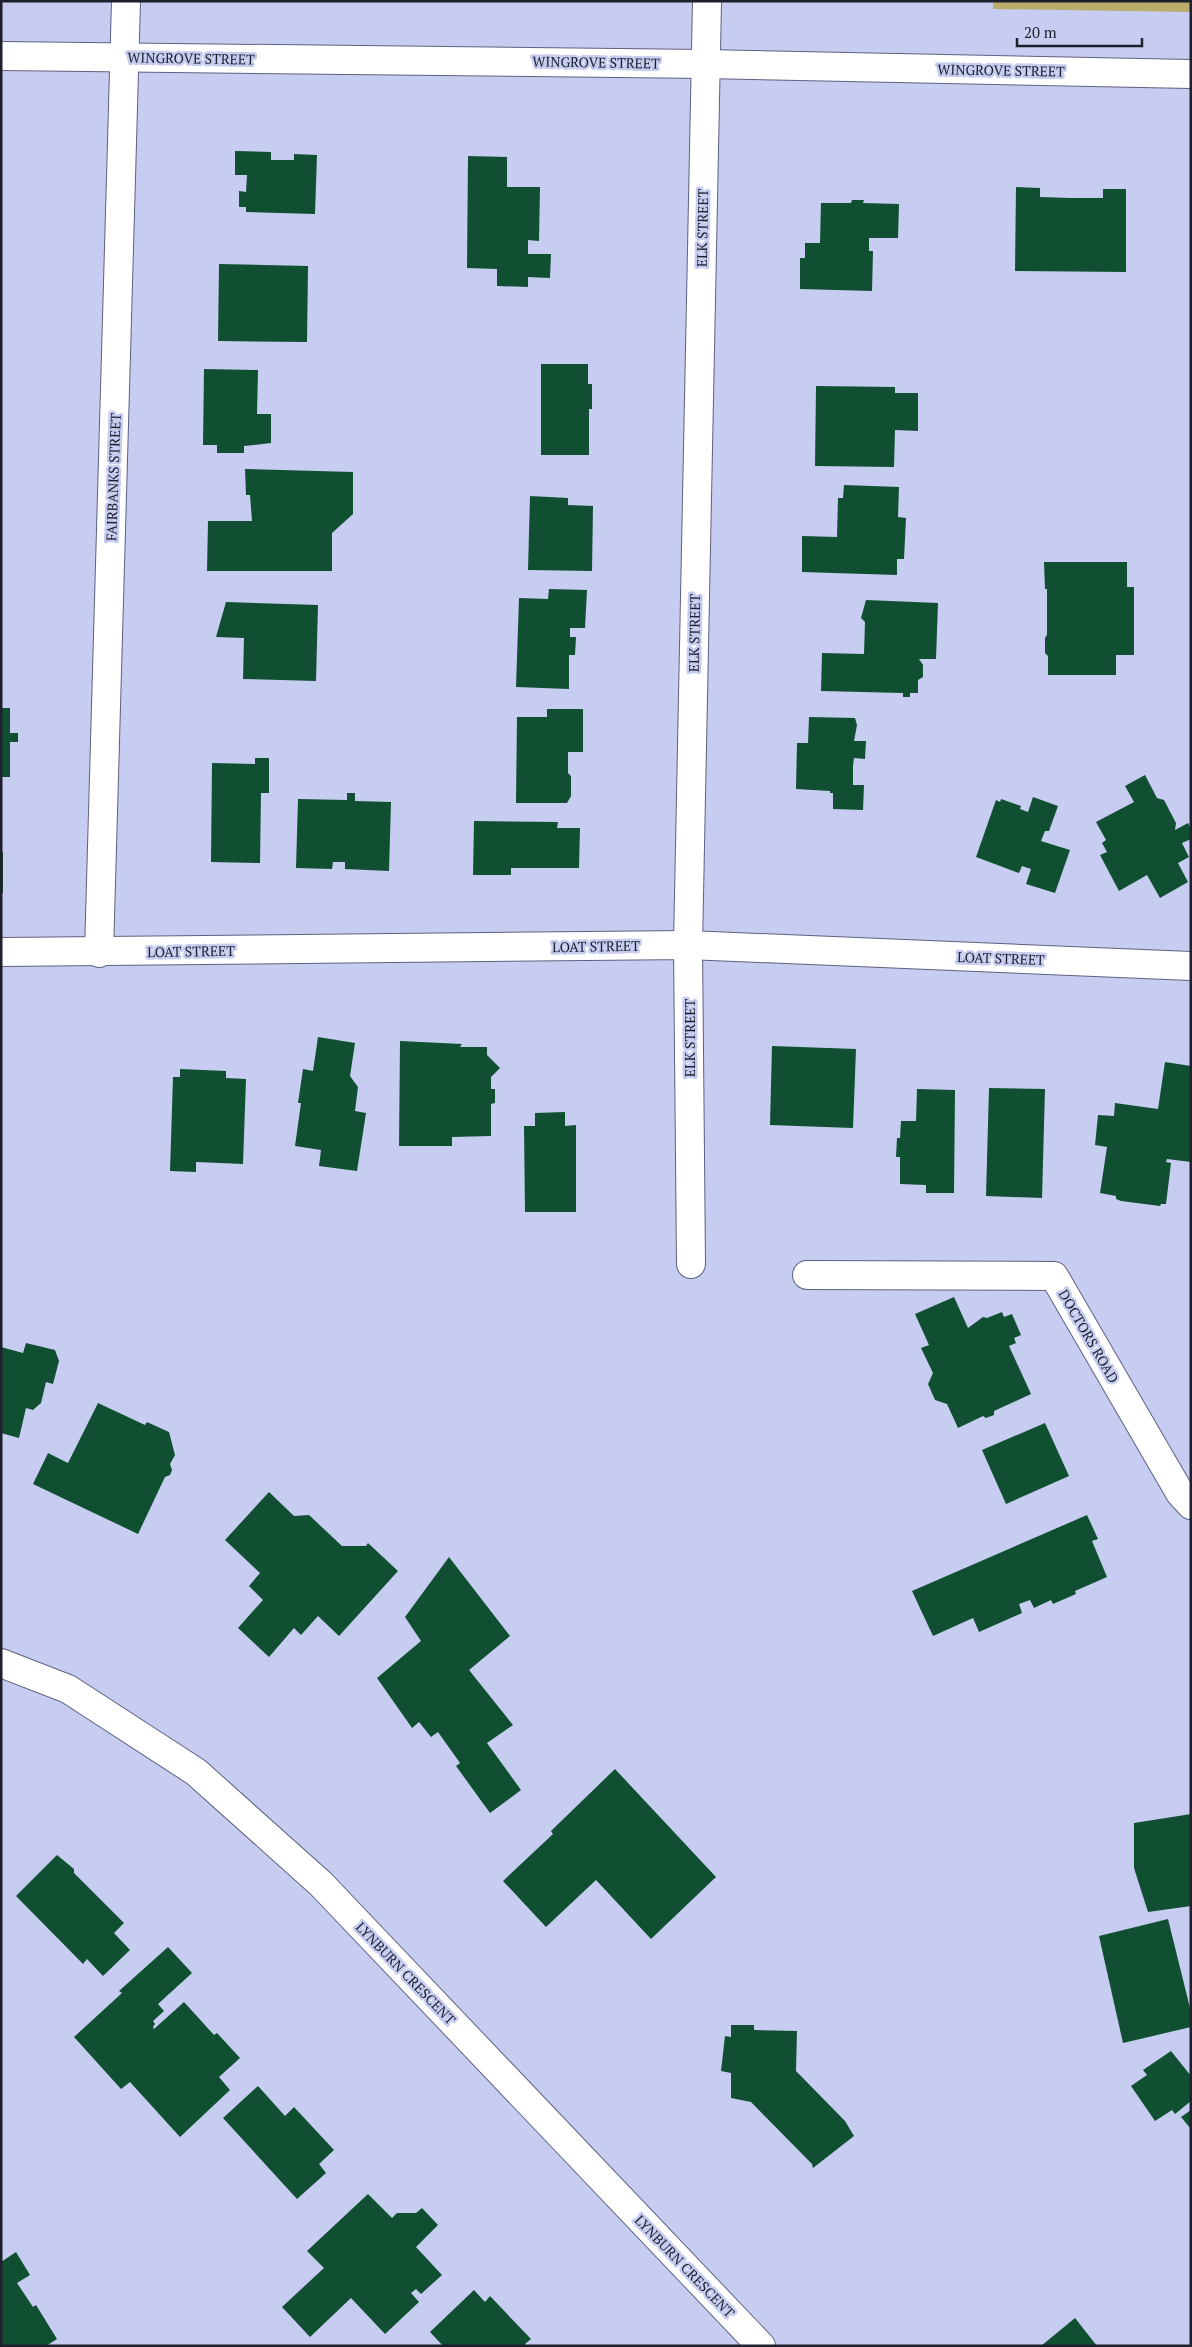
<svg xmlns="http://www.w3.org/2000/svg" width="1192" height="2347" viewBox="0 0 1192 2347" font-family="'PT Serif',serif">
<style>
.green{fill:#b9ad6c}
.building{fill:#104f32}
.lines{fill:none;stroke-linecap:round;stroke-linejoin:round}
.minor-casing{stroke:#5d6180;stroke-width:30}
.minor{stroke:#fff;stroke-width:28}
.labels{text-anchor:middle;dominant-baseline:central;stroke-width:5;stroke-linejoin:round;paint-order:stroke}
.street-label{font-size:14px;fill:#1e202d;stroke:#c7cdf0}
</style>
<rect width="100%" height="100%" fill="#c7cdf0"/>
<!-- green -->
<polygon class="green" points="993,1 1191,1 1191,12 993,9"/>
<!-- building -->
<g class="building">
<polygon points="235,151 271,152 271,160 294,160 294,154 317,155 315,214 246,212 246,207 239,207 239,191 246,192 247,175 235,175"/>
<polygon points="468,156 507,157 507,187 540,187 539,241 528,240 528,254 551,254 550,278 528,277 528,287 497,286 497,269 467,268"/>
<polygon points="1016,187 1040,188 1040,197 1071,198 1103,198 1103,189 1126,189 1126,272 1015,271"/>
<polygon points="852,200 864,200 863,203 899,204 898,238 869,238 869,251 873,251 872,291 800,289 800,258 805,258 805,243 820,243 821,203 851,203"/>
<polygon points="219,264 308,266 307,342 218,341"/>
<polygon points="541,364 588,364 588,384 592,384 592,409 589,409 589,455 541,455"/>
<polygon points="204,369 258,370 257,414 271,414 271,443 244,446 244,453 217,453 217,445 203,445"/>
<polygon points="816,386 895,387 895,393 918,393 918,431 895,430 894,467 815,466"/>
<polygon points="245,469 353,472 353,514 332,533 332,571 207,571 208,521 252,521 250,495 246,495"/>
<polygon points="844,485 899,487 898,517 906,518 904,559 897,559 897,575 802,572 802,536 837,537 838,498 843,498"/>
<polygon points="530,496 568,498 568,505 593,506 592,571 528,570"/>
<polygon points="1044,562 1127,562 1127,587 1134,587 1134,655 1116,655 1116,675 1048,675 1048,656 1045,653 1045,638 1047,635 1047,589 1045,589"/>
<polygon points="549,589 587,590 585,628 570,628 570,637 576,637 575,655 569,655 569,689 516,687 519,598 548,599"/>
<polygon points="866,600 938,603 936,659 919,659 923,665 923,677 918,680 918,693 910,693 910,697 903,697 903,693 821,691 822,653 864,654 865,622 861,618"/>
<polygon points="226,602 318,605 316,681 243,679 244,638 216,637"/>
<polygon points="1,708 10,708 10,733 18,733 18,742 10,742 10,777 1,777"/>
<polygon points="547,709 583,709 583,752 568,752 568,773 571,776 571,796 567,803 516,803 517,717 547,717"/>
<polygon points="809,717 855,718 857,725 854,741 866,741 865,759 854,758 853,766 853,785 864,785 863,810 833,809 833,793 830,793 830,791 796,789 797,743 808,743"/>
<polygon points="255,758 269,758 269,793 261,793 260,863 211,862 212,763 255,764"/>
<polygon points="1145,775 1157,798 1164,800 1176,823 1175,830 1188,823 1191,829 1191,839 1182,843 1189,857 1178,863 1188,882 1160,898 1147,875 1119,891 1100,855 1107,852 1102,843 1106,840 1096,822 1134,802 1125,786"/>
<polygon points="347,793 355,793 355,801 391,802 389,871 345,869 345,862 333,862 332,869 296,868 298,799 347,800"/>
<polygon points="1033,797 1058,806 1049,831 1045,831 1041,841 1070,850 1055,893 1026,884 1031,869 1022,866 1019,873 976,857 996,800 1000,802 1001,799 1021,806 1020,809 1028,812"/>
<polygon points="474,821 558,822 557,828 580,828 579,868 511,868 511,875 473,875"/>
<rect x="1" y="852" width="2" height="41"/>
<polygon points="318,1037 355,1043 350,1076 358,1087 355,1111 366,1113 357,1171 319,1166 321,1150 295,1146 301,1103 298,1103 303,1069 313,1071"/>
<polygon points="400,1041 462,1044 460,1047 487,1047 487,1055 500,1068 491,1077 491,1089 495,1089 495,1103 491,1104 491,1136 452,1137 452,1146 399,1146"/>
<polygon points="772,1046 856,1049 853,1128 770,1125"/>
<polygon points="1165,1062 1191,1066 1191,1162 1167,1159 1166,1162 1171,1163 1166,1204 1161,1204 1160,1206 1121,1201 1116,1199 1116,1196 1100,1193 1107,1147 1095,1145 1098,1115 1114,1116 1115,1103 1158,1109"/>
<polygon points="180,1069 226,1071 226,1078 246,1079 243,1164 196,1162 196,1172 170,1171 173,1077 180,1077"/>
<polygon points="989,1088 1045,1089 1042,1198 986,1196"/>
<polygon points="917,1089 955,1090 954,1193 926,1193 926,1185 900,1184 900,1157 896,1157 897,1138 900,1138 901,1121 916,1121"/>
<polygon points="565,1112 565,1126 576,1125 576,1212 525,1212 524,1126 535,1126 535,1113"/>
<polygon points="954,1297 968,1328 983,1317 987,1318 1002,1312 1004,1317 1012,1314 1021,1335 1014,1338 1016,1343 1009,1346 1031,1394 994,1411 994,1415 986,1418 983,1416 958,1428 947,1404 935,1400 928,1384 933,1373 921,1348 929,1345 915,1314"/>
<polygon points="26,1343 55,1350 59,1361 53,1384 46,1382 41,1403 33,1410 26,1408 19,1438 1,1433 1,1347 23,1353"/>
<polygon points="98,1403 145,1425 147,1422 169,1432 175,1455 170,1464 172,1470 170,1475 165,1477 138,1534 33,1484 48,1453 68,1463"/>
<polygon points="1045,1423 1069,1476 1006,1504 982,1450"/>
<polygon points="269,1492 294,1516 309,1515 342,1546 366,1546 368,1543 398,1571 339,1636 318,1616 301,1635 294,1628 269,1657 238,1628 263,1600 249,1586 260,1573 225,1540"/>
<polygon points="1087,1515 1098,1539 1092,1541 1107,1577 1075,1591 1076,1594 1053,1604 1051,1600 1034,1608 1030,1600 1019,1604 1022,1613 979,1632 973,1618 933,1636 912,1591"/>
<polygon points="449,1557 510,1636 469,1670 513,1725 487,1743 521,1790 490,1813 456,1766 460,1763 438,1732 431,1737 419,1722 412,1728 377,1678 421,1641 405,1617"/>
<polygon points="615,1769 716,1877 651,1939 596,1880 546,1927 503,1881 553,1834 551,1831"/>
<polygon points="1191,1814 1191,1906 1148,1912 1134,1868 1134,1823"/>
<polygon points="57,1855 74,1869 74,1873 124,1923 114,1933 130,1950 103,1976 87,1959 83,1964 16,1896"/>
<polygon points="1168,1919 1191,2012 1191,2027 1123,2043 1099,1936"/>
<polygon points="168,1947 192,1973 158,2004 164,2011 153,2021 155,2024 153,2027 154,2029 184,2002 214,2035 217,2033 240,2058 219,2077 230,2090 180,2137 130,2082 121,2089 74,2037 122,1993 119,1991"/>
<polygon points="731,2025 754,2025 754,2030 797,2031 796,2071 845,2121 854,2136 813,2168 812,2164 751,2102 731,2098 731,2073 721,2071 725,2036 731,2037"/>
<polygon points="1171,2051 1191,2076 1191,2101 1175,2114 1172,2110 1155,2121 1131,2086 1147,2075 1143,2070"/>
<polygon points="258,2086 285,2116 294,2107 334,2150 319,2164 326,2173 297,2199 223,2118"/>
<polygon points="1191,2110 1191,2129 1181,2117"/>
<polygon points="368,2194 392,2218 397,2213 416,2213 422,2208 438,2225 416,2247 442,2275 421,2294 416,2289 411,2293 419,2302 385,2334 351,2298 310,2337 282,2307 324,2268 307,2251"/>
<polygon points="16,2252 30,2275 17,2283 33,2307 36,2305 57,2339 46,2346 3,2346 1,2343 1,2262"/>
<polygon points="474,2290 485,2302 490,2296 531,2339 525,2344 526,2346 443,2346 430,2332"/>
<polygon points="1075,2318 1097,2346 1041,2346"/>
</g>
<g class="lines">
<defs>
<g id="minor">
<polyline points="1,56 705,64 1191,74"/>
<polyline points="1,952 688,945 1191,966"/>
<polyline points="99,953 126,1"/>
<polyline points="691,1264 688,945 707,1"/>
<polyline points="807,1275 1054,1276 1180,1493 1191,1505"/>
<polyline points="1,1663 68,1689 196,1772 321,1884 761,2346"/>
</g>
</defs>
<!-- minor casing -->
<use href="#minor" class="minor-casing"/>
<!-- minor -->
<use href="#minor" class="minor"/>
</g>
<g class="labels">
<!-- street labels -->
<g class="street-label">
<text transform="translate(191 58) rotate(1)">WINGROVE STREET</text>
<text transform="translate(596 62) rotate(1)">WINGROVE STREET</text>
<text transform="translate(1001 70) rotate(1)">WINGROVE STREET</text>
<text transform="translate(702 228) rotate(-89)">ELK STREET</text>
<text transform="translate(113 477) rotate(-88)">FAIRBANKS STREET</text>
<text transform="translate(694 633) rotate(-89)">ELK STREET</text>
<text transform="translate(596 946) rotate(-1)">LOAT STREET</text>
<text transform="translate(191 951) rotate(-1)">LOAT STREET</text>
<text transform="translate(1001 958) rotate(2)">LOAT STREET</text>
<text transform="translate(689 1038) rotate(-90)">ELK STREET</text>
<text transform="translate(1089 1336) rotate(60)">DOCTORS ROAD</text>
<text transform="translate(406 1973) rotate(46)">LYNBURN CRESCENT</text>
<text transform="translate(685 2266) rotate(46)">LYNBURN CRESCENT</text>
</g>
</g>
<!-- border -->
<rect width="1192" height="2347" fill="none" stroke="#1e202d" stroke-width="5"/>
<!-- scale -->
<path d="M1017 38v8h125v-8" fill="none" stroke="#1e202d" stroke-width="2.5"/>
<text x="1024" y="38" font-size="15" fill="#1e202d" stroke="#c7cdf0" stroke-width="4" paint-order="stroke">20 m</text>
</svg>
